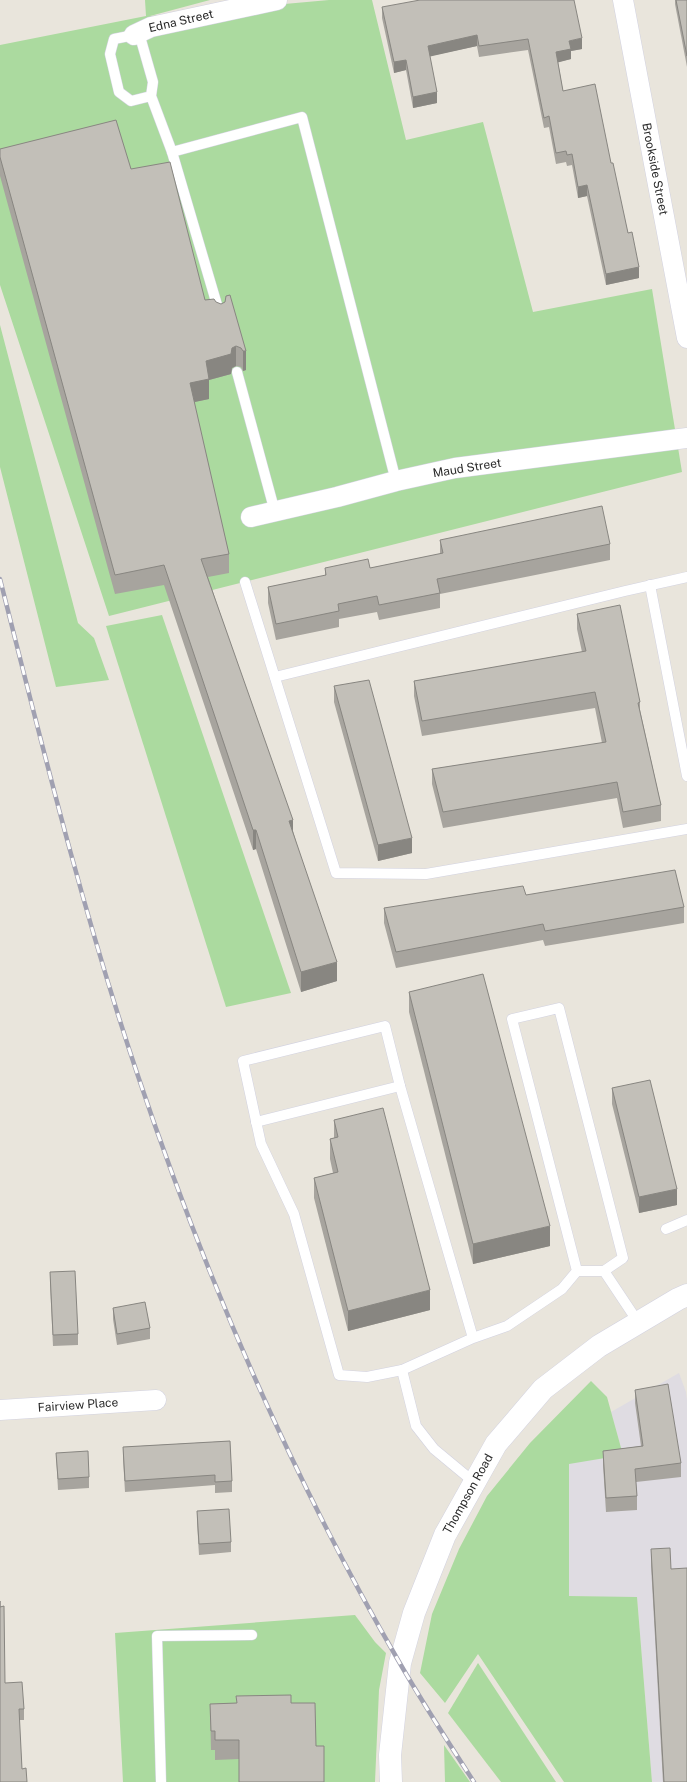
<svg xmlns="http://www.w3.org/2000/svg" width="687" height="1782" viewBox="0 0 687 1782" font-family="'Public Sans',sans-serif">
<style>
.industrial{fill:#dfdce2}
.green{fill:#abda9f}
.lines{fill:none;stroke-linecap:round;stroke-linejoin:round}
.service-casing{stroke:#d2d2e0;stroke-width:11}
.minor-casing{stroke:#d2d2e0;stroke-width:21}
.tertiary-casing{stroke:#d2d2e0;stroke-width:23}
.service{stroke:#fff;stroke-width:10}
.minor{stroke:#fff;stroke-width:20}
.tertiary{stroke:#fff;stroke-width:22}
.rail-casing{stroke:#a0a0b1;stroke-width:4.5}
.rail{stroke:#fff;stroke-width:3;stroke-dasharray:9;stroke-linecap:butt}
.wall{fill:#a7a49e}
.shaded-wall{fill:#888681}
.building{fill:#c2bfb8;stroke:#888681}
.labels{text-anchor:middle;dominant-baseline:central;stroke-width:3;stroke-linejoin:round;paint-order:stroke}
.street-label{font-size:12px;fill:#292929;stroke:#fff}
</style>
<rect width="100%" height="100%" fill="#e9e5dc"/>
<!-- industrial -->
<polygon class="industrial" points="679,1373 686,1392 687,1400 687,1782 652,1782 637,1598 569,1596 569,1463 623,1455 611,1412"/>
<!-- green -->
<g class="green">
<polygon points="145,0 210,0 150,16 329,0 372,0 406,140 483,122 533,312 652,289 682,472 109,616 0,285 0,45 146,16"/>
<polygon points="0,325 78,623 94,638 109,680 56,687 0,467"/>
<polygon points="162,615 291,993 226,1007 106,626"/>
<polygon points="591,1381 607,1397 623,1455 569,1464 569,1596 637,1597 652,1782 564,1782 478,1654 445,1703 420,1673 432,1614 459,1549 487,1496 530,1443"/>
<polygon points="355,1615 375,1642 386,1653 379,1690 375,1782 123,1782 115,1633"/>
<polygon points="478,1663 556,1782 501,1782 448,1713"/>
<polygon points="444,1745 470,1782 445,1782"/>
</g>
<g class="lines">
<defs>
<g id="service">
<polyline points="151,96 131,101 119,92 110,54 114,39 134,35 141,40 153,82 151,96 172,152"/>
<polyline points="220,315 172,152 302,117 396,481"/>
<polyline points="237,372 275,512"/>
<polyline points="245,582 336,873 426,874 687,829"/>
<polyline points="650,585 687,776"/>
<polyline points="275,677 625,591 687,577"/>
<polyline points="256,1122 400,1086"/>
<polyline points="666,1229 687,1220"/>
<polyline points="604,1271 638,1322"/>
<polyline points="473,1338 400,1086 385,1026 243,1061 261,1144 294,1214 339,1375 367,1377 402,1370 473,1338 507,1326 562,1289 577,1271 604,1271 623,1258 559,1008 512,1019 577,1271"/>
<polyline points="402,1370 416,1426 434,1449 475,1483"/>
<polyline points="161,1782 157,1636 252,1635"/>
</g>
<g id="minor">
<polyline points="623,0 687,338"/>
<polyline points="134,35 151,27 277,0"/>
<polyline points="251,517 337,497 396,481 455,468 687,438"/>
<polyline points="0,1410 156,1400"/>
</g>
<polyline id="tertiary" points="391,1782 390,1755 400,1663 414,1613 445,1535 496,1444 543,1389 599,1346 678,1299 687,1295"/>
</defs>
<!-- service casing -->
<use href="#service" class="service-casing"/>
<!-- minor casing -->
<use href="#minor" class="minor-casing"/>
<!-- tertiary casing -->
<use href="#tertiary" class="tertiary-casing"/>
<!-- service -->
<use href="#service" class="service"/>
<!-- minor -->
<use href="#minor" class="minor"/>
<!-- tertiary -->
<use href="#tertiary" class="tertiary"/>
<defs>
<path id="rail" d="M0,579C42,745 83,913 138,1076C206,1279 291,1475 398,1660C422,1702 448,1742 474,1782"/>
</defs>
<!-- rail casing -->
<use href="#rail" class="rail-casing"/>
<!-- rail -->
<use href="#rail" class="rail"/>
</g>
<!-- wall -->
<g class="wall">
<polygon points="675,0 687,0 687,67 675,4"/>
<polygon points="382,7 582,49 571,51 571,59 558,62 563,91 611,163 639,278 606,285 587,196 578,198 572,165 567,166 566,162 556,164 549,127 544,128 528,50 479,57 477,46 430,56 437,103 413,108 406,70 394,73 382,18"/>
<polygon points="0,149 131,169 205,300 246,351 246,370 243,371 241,367 236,366 232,368 231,374 209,380 209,399 194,402 229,554 229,573 208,577 293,831 337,981 301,992 256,849 253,850 164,585 115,594 0,176"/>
<polygon points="440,540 610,544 610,560 440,594 440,608 379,620 377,612 339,619 339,627 276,640 268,603 268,587 325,576 325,568 370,568 440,554"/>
<polygon points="577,614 640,702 640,710 661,805 661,821 623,828 617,798 443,828 432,784 432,769 602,743 595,708 422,736 414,696 414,681 582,652 577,629"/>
<polygon points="334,686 412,853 378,861 334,702"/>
<polygon points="526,895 684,907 684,923 545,946 543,940 396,968 384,923 384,908"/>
<polygon points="409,992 550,1246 473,1264 409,1012"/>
<polygon points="612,1088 677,1205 639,1213 612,1104"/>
<polygon points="334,1120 430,1310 348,1331 314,1198 314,1178 333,1173 330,1159 330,1139 334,1138"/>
<polygon points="50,1272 78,1334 78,1345 53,1346 50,1283"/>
<polygon points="113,1308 150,1328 150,1339 117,1345 113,1319"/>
<polygon points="635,1390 681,1463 681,1477 636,1482 637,1496 637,1510 606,1512 603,1465 603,1451 641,1446 635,1403"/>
<polygon points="230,1441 232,1481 232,1492 215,1493 215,1485 125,1492 123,1458 123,1447"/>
<polygon points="56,1453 89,1477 89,1488 58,1490"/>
<polygon points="197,1511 231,1542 231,1552 199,1555 197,1522"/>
<polygon points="651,1549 687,1782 663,1782 651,1565"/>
<polygon points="5,1683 24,1709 24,1720 19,1720 22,1769 0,1782"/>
<polygon points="291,1695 239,1759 215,1760 215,1750 211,1750 210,1704 236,1703"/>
</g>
<!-- shaded-wall -->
<g class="shaded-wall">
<polygon points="477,35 477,46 428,57 428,46"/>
<polygon points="582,38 582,49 571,51 571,59 556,63 556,52 569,41"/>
<polygon points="406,60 406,70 394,73 394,62"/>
<polygon points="437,92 437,103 413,108 413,97"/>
<polygon points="587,185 587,196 578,198 578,187"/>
<polygon points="639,267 639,278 606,285 606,274"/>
<polygon points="236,346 236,366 232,368 231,374 209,380 209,399 190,403 190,383 206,361"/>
<polygon points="243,351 246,351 246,370 243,371"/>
<polygon points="293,820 293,839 289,821"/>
<polygon points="253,830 256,830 256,849 253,850"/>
<polygon points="412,838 412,853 378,861 378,845"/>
<polygon points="337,962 337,981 301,992 301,972"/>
<polygon points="677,1189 677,1205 639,1213 639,1197"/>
<polygon points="550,1226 550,1246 473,1264 473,1244"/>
<polygon points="430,1290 430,1310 348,1331 348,1311"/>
</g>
<!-- building -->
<g class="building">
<polygon points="420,0 574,0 582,38 569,41 571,49 556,52 563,91 595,84 611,163 613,163 628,233 632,232 639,267 606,274 587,185 578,187 572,154 567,155 566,151 556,153 549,116 544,118 528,39 479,46 477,35 428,46 437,92 413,97 406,60 394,62 382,7"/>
<polygon points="676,0 687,0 687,56"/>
<polygon points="116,120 131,169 170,162 205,300 214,299 216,302 221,304 225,302 226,296 230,295 246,351 243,351 241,348 236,346 232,348 231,354 206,361 209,379 190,383 229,554 201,559 293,820 289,821 337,962 301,972 256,830 253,830 164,565 115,575 0,157 0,149"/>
<polygon points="602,506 610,544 437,579 440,593 379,605 377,596 338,604 339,611 276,624 268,587 326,575 325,568 368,559 370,568 443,553 440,540"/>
<polygon points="620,605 640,702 638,703 661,805 623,812 617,782 443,812 432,769 606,742 595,692 422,721 414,681 586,651 577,614"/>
<polygon points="369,680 412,838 378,845 334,686"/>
<polygon points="675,870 684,907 545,931 543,924 396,952 384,908 523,886 526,895"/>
<polygon points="483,974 550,1226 473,1244 409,992"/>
<polygon points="650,1080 677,1189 639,1197 612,1088"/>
<polygon points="383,1108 430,1290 348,1311 314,1178 338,1172 330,1139 338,1137 334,1120"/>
<polygon points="75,1271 78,1334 53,1335 50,1272"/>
<polygon points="145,1302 150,1328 117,1334 113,1308"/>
<polygon points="668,1384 681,1463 635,1469 637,1496 606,1498 603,1451 643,1446 635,1390"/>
<polygon points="230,1441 232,1481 215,1482 215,1475 125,1481 123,1447"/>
<polygon points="88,1451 89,1477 58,1479 56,1453"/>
<polygon points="229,1509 231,1542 199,1544 197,1511"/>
<polygon points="670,1548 671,1569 687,1568 687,1782 664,1782 651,1549"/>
<polygon points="0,1601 0,1607 4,1606 5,1683 22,1682 24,1709 19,1709 22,1769 26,1768 27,1782 0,1782"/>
<polygon points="291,1695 291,1703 315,1703 316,1746 324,1746 324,1782 239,1782 239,1740 215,1740 215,1731 211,1731 210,1704 237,1703 236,1696"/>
</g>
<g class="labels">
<!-- street labels -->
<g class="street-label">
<text transform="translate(181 21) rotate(-13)">Edna Street</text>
<text transform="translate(655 169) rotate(79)">Brookside Street</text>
<text transform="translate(467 468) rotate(-9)">Maud Street</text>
<text transform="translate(78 1405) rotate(-4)">Fairview Place</text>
<text transform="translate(468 1494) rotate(-61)">Thompson Road</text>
</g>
</g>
</svg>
